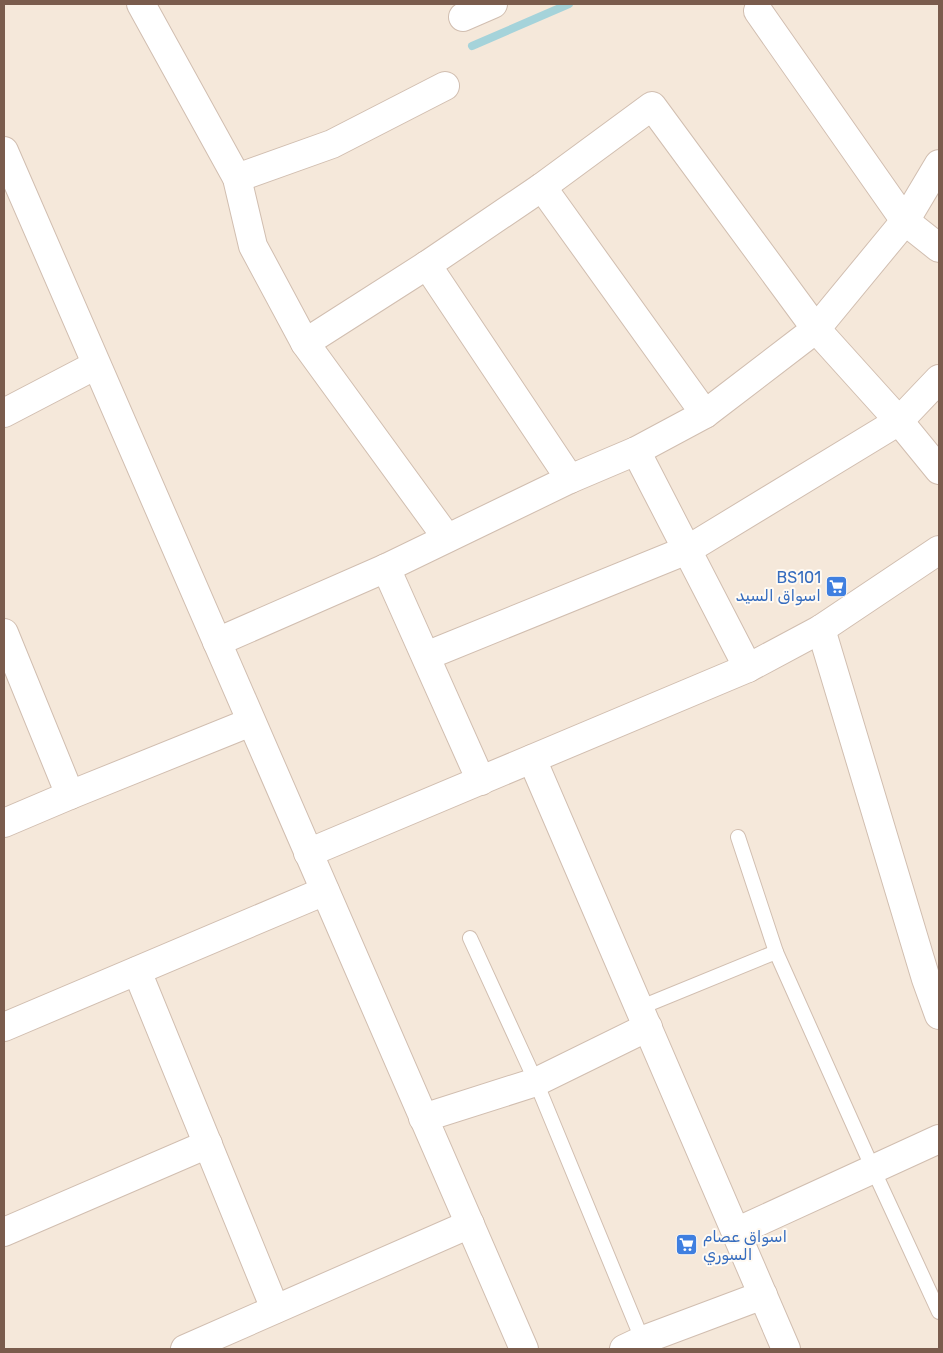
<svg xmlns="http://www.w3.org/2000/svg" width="943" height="1353" viewBox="0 0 943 1353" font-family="Rubik,Vazirmatn,sans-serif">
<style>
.residential{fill:#f5e8da}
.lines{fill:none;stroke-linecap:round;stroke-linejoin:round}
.stream{stroke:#a5d3da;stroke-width:8}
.lane-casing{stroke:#d1beb0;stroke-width:16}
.street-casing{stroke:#d1beb0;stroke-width:30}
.lane{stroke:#fff;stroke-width:14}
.street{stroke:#fff;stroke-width:28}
.labels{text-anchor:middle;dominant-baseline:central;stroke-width:4;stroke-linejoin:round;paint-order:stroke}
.shop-label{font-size:16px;fill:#366cbe;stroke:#fffaf3;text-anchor:end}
</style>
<rect width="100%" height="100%" fill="#fdf6ec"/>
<!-- residential -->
<rect class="residential" x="4" y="4" width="935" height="1345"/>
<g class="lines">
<!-- stream -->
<polyline class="stream" points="472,46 569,4"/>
<defs>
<g id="lane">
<polyline points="738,837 776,952 873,1169 939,1312"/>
<polyline points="470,938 536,1082 644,1344"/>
<polyline points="639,1008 776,952"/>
</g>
<g id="street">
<polyline points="141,4 237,178 253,246 305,343 447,538"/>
<polyline points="758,11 905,221 939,248"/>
<polyline points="463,17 493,4"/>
<polyline points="4,151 524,1349"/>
<polyline points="237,178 332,144 445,86"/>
<polyline points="542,187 705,414"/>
<polyline points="427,265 570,479"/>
<polyline points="305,343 427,265 542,187 652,106 816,329 899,421 939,470"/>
<polyline points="4,413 96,365"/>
<polyline points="636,451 748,668"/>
<polyline points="386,568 481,781"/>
<polyline points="821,629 926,979 939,1015"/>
<polyline points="4,633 70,795"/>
<polyline points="217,642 386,568 570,479 636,451 705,414 816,329 905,221 939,164"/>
<polyline points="426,656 687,550 899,421 939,379"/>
<polyline points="532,759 786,1349"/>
<polyline points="4,823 70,795 251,722"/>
<polyline points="308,853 748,668 821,629 939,550"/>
<polyline points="137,971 275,1309"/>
<polyline points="4,1027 325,891"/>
<polyline points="423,1118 536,1082 648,1027"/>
<polyline points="4,1232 208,1144"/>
<polyline points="736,1232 939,1139"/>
<polyline points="185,1349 470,1224"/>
<polyline points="624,1349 643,1340 763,1295"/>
</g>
</defs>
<!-- lane casing -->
<use href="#lane" class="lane-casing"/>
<!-- street casing -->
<use href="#street" class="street-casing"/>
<!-- lane -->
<use href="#lane" class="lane"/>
<!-- street -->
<use href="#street" class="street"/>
</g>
<!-- icons -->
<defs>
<symbol id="supermarket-square" viewBox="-11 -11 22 22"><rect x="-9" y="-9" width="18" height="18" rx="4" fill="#3f7fe0" stroke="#fffaf3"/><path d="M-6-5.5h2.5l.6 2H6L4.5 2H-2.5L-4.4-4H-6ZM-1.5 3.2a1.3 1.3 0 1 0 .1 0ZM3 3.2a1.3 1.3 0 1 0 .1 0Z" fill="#fff"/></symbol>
</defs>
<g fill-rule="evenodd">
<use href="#supermarket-square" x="824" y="574" width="25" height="25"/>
<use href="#supermarket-square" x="674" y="1232" width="25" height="25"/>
</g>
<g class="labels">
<!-- shop labels -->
<g class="shop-label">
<text x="821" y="577">BS101<tspan x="821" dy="18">اسواق السيد</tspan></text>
<text x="703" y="1236" text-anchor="start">اسواق عصام<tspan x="703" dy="18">السوري</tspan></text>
</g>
</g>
<!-- border -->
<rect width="943" height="1353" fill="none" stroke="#7a5c4d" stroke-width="10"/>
</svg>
